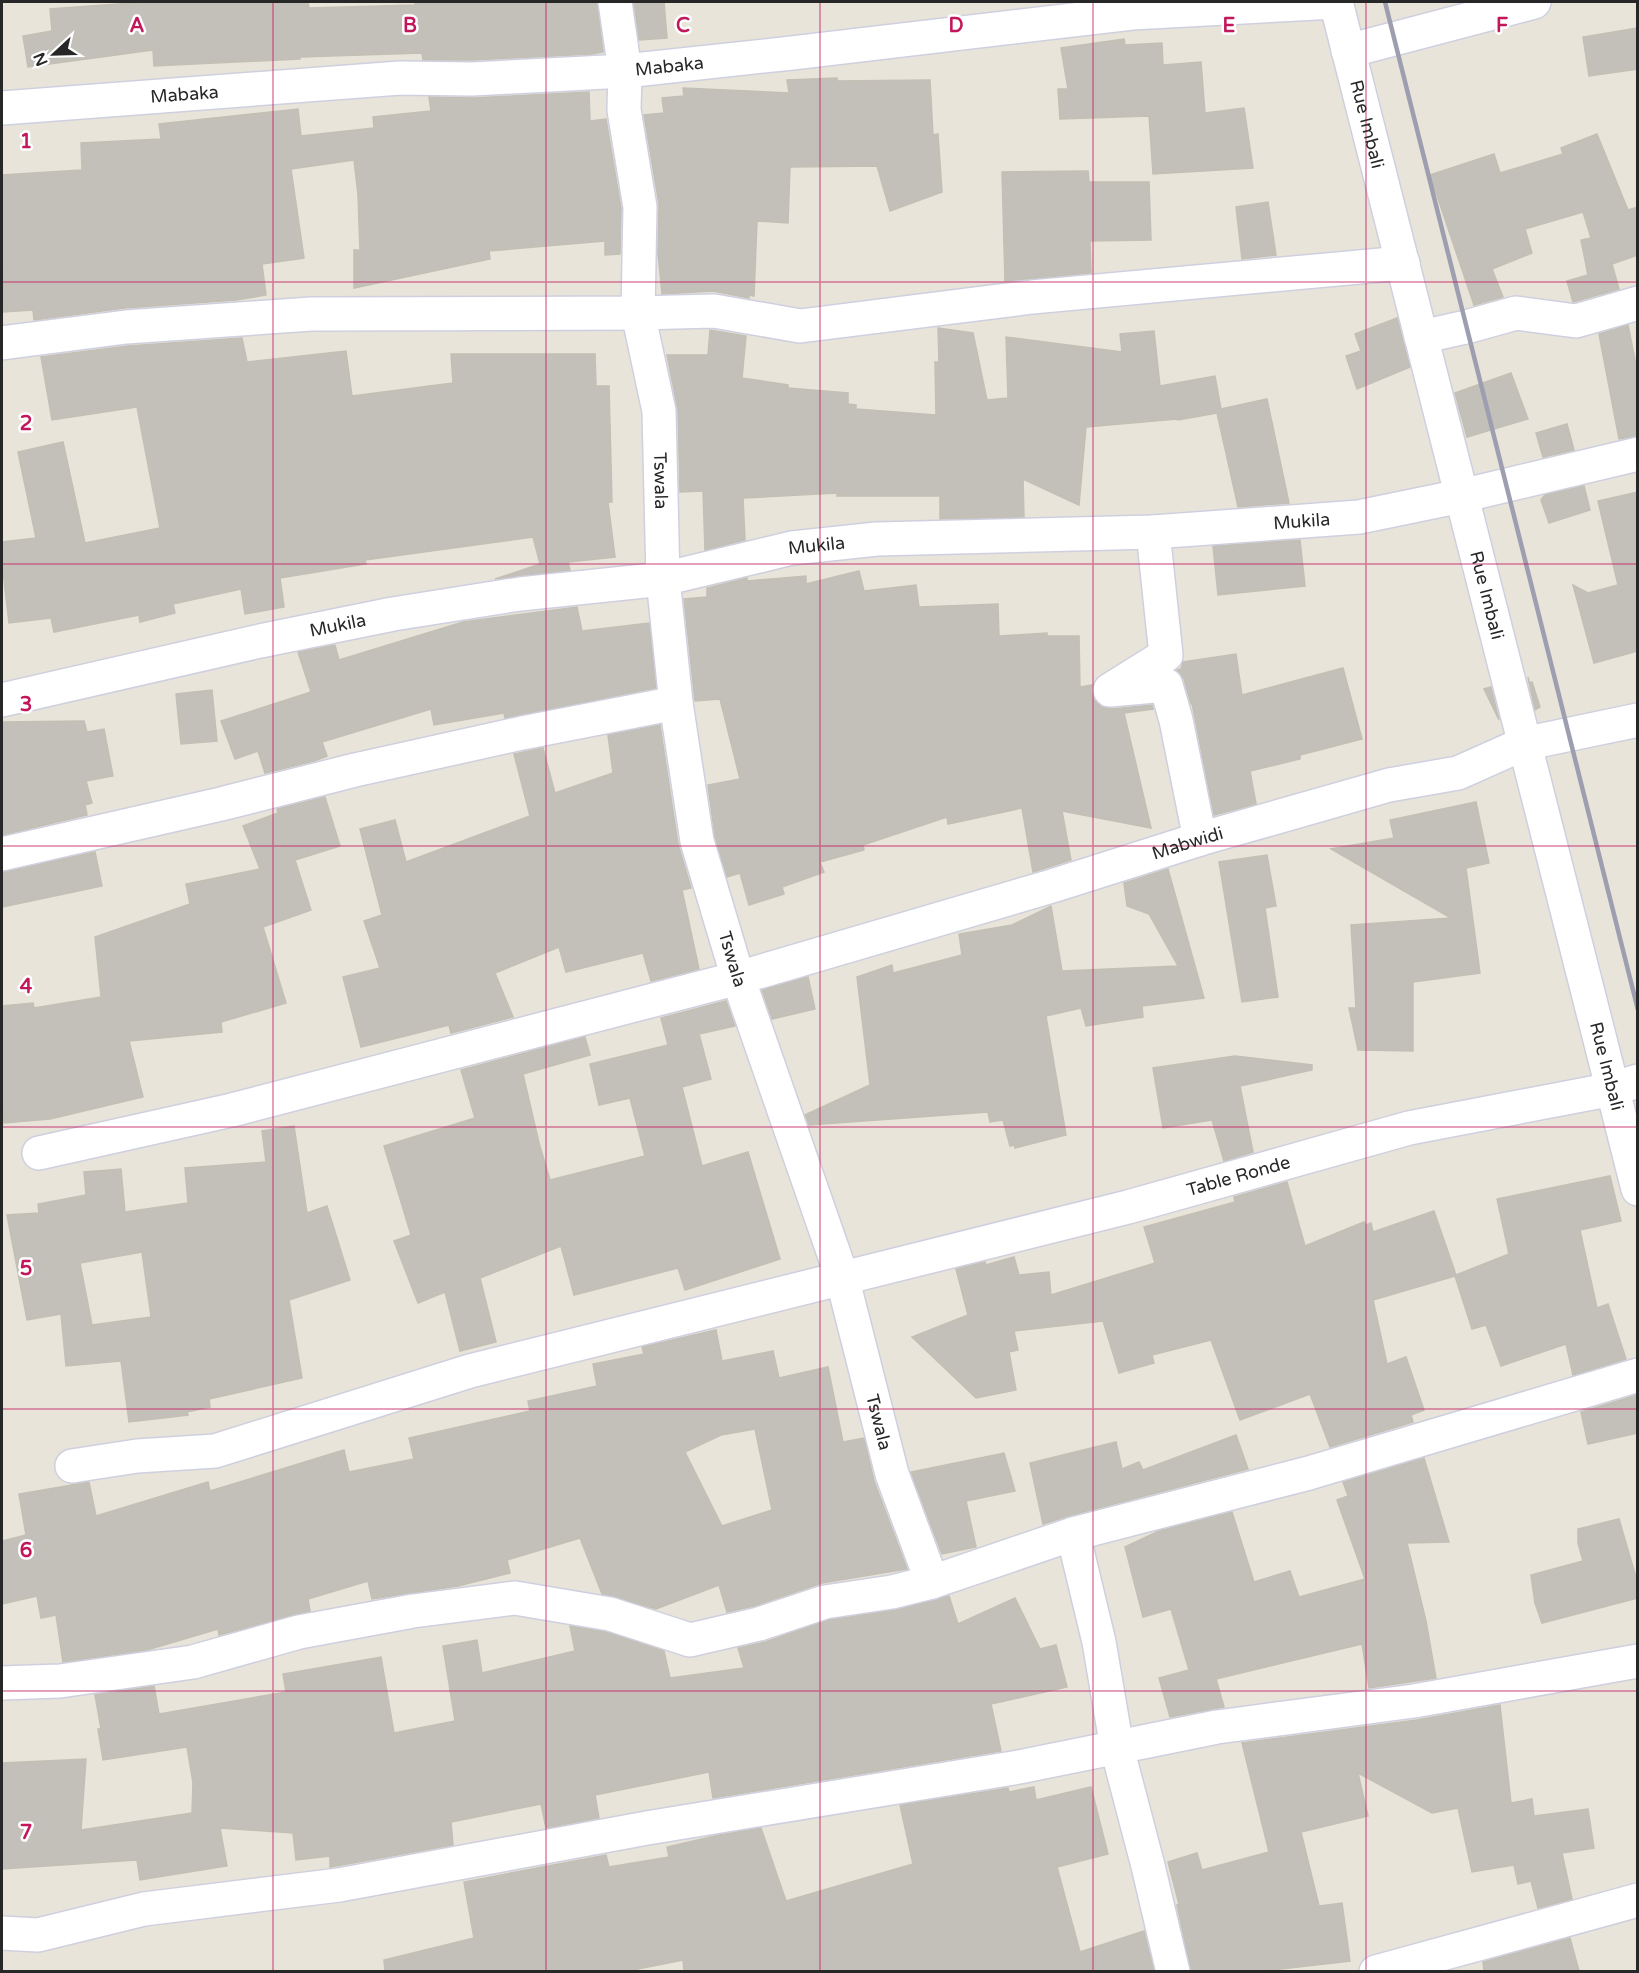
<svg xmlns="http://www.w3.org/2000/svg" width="1639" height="1973" viewBox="0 0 1639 1973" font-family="'Varela Round',sans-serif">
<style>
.building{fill:#c3c0b9;stroke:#c3bfb4;stroke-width:1.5;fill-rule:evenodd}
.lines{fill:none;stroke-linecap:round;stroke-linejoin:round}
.street-casing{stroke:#cfd0df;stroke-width:36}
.street{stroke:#fff;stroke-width:33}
.rail{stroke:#9d9eaf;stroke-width:4.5}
.grid{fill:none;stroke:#c2185b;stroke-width:1.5;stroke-opacity:0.55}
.labels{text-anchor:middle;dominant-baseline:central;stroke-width:5;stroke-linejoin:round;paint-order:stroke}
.street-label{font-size:18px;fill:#272727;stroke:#fff}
.grid-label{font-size:20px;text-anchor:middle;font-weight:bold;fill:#c2185b;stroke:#fff;stroke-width:5;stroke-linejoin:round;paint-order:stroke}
</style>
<rect width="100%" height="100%" fill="#e8e4da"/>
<!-- building -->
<g class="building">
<polygon points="146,2 308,2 309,8 415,5 415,2 597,2 603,52 592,54 472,60 423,60 422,53 300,57 300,59 154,66 153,50 28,67 23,36 52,31 50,9"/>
<polygon points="634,2 664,2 667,38 639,40"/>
<polygon points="1638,28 1638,69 1589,76 1583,37"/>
<polygon points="1124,39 1125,45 1162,43 1163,65 1201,62 1205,113 1244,108 1253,168 1153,174 1149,116 1060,119 1058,89 1068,89 1061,48"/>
<polygon points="837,78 837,81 930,80 933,135 938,134 942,192 890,211 877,166 790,167 788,223 757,221 754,296 749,295 749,298 713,291 662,294 658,253 659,204 644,115 664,113 662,98 684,96 683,88 789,93 787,80"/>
<polygon points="589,92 590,121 606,119 621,208 620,254 605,255 605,241 489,251 490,259 354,288 354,250 360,250 358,195 354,160 291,169 304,258 262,264 266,295 236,300 125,308 34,320 33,310 3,312 2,175 82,170 81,143 161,139 159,124 298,109 301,136 374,128 373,117 431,111 429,97 473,98"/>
<polygon points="1597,134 1628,210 1638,207 1638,255 1612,264 1619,289 1573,302 1567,281 1588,275 1581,240 1591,238 1583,212 1525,229 1532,253 1492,269 1503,297 1474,305 1430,175 1494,154 1500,173 1563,154 1561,148"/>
<polygon points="1088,171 1089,182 1149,182 1151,240 1090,241 1091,273 1005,281 1002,172"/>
<polygon points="1268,202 1276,255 1242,259 1236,207"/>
<polygon points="1397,318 1410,367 1357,389 1346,356 1361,351 1355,334"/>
<polygon points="1628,325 1638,375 1638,436 1619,439 1599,334"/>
<polygon points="938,328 973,333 987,400 1008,398 1006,337 1122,352 1120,334 1154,331 1160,386 1215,376 1221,409 1267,399 1289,503 1238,507 1217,413 1178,420 1177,419 1086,427 1079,505 1023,479 1024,517 940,519 940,496 837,496 837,493 743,498 745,540 705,550 703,491 680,492 678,410 667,355 708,355 710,330 746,336 742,378 788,385 788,388 848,393 848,404 856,405 856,409 936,415 935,362 939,362"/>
<polygon points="242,338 247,362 346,351 352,396 453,383 451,354 595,354 596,386 609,386 612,502 608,502 615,557 568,562 570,570 495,579 540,564 533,537 365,560 366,564 280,578 284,607 245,614 241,589 173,604 175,613 140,622 139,615 54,632 51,618 9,623 2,563 2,542 36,538 18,452 63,442 85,543 160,528 137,407 52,420 41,357 128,346"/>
<polygon points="1511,373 1528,419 1467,437 1455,393"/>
<polygon points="1567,424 1574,450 1543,457 1536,433"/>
<polygon points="1584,486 1590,510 1549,523 1541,500 1545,495"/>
<polygon points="1638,492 1638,651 1594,663 1573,585 1588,593 1618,585 1598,501"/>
<polygon points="1300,540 1305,586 1218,595 1213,546"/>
<polygon points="859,571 864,591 916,585 919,607 998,604 999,636 1047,633 1047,636 1079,636 1080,687 1092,685 1091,692 1094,700 1102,707 1112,709 1152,705 1153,709 1124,713 1151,828 1062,811 1071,860 1033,872 1022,808 948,824 947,817 863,845 864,850 820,862 824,872 782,887 784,894 749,905 740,873 727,877 715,837 708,785 740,779 720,699 695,701 684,599 707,597 707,588 747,578 747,581 806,576 806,584"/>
<polygon points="577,607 582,631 649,623 656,688 505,718 504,713 434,725 431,709 322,742 327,756 314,761 265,773 258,751 235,759 221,721 311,692 298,652 335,645 339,660 463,622"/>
<polygon points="1236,654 1242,695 1343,668 1362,739 1300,755 1300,759 1250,771 1256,804 1214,815 1192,703 1191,704 1184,679 1177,670 1181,669 1183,662"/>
<polygon points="1528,677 1529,683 1532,682 1540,707 1535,710"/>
<polygon points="1491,687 1499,720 1484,689"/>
<polygon points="212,690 217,741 181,744 176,694"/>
<polygon points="84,721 87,732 104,729 113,776 86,781 92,803 85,805 87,815 2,835 2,722"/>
<polygon points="660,725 678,844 691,888 682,890 699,969 651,981 643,953 566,972 559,947 495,973 513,1017 451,1033 449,1025 361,1047 343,977 380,968 364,921 382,915 360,829 395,820 406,862 530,816 514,754 543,748 555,793 613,773 608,735"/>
<polygon points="325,797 340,846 295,860 311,910 263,927 286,1003 221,1022 222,1032 129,1041 143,1097 50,1119 4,1123 2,1097 2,1006 33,1003 34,1008 101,997 95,937 190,904 186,884 260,869 243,826 278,813 277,809"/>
<polygon points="1476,802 1489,863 1466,868 1480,973 1413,982 1413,1051 1358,1050 1349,1008 1356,1008 1351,925 1451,918 1331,849 1394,838 1390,820"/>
<polygon points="95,852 102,886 2,907 2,872"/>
<polygon points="1267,855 1276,906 1265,908 1278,997 1242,1002 1219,862"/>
<polygon points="1168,869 1204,998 1142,1006 1143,1017 1086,1026 1081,1008 1046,1016 1066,1135 1015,1148 1014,1145 1010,1146 1003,1120 990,1122 988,1112 809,1125 805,1115 870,1085 857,977 892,965 893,973 962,955 959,934 1012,925 1051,906 1062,971 1178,966 1149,914 1127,906 1124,883"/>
<polygon points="808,977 815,1009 772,1019 762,990"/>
<polygon points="726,1001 735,1026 699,1034 711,1079 682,1087 702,1166 748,1152 780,1259 685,1290 678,1268 574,1295 561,1246 480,1278 496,1342 460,1351 445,1292 418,1303 394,1241 411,1235 384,1146 475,1118 461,1070 585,1037 590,1055 523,1074 539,1143 550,1180 645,1156 630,1098 599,1105 590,1064 668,1045 661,1018"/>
<polygon points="1235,1056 1312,1065 1312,1070 1240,1086 1253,1152 1224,1161 1212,1120 1163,1128 1153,1068"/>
<path d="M294,1126L307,1213L327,1206L350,1280L289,1300L302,1378L209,1399L210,1407L187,1412L188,1415L129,1422L121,1361L66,1366L61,1314L27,1320L7,1215L39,1213L38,1204L86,1195L84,1172L121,1169L125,1212L188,1203L185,1168L266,1162L262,1131ZM142,1252L151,1317L92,1325L80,1263Z"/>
<polygon points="1610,1176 1621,1221 1580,1230 1597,1308 1608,1304 1626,1359 1573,1375 1566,1344 1501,1366 1486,1325 1472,1329 1455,1276 1373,1300 1387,1364 1406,1357 1424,1410 1411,1415 1413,1422 1330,1447 1310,1394 1240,1420 1211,1340 1152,1355 1154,1363 1119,1373 1103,1321 1014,1331 1018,1350 1009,1352 1016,1390 976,1398 912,1337 968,1315 956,1269 985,1262 986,1265 1014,1257 1019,1275 1049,1272 1051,1295 1155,1263 1144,1227 1235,1202 1234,1197 1287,1182 1305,1246 1364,1222 1366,1225 1371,1223 1373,1232 1434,1211 1456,1275 1509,1254 1497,1199"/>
<path d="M716,1330L722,1361L773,1351L779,1378L828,1367L843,1442L864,1438L874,1481L907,1569L822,1583L754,1606L727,1612L719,1585L656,1609L602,1594L580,1538L507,1560L510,1573L458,1586L372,1599L368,1581L308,1599L310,1611L219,1635L218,1629L147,1650L63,1662L56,1615L41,1618L37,1596L2,1604V1541L26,1535L19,1494L89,1482L96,1516L208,1482L210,1491L344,1450L349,1472L414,1459L409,1438L530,1411L528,1401L597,1386L593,1364L644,1354L642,1347ZM755,1429L772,1510L722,1526L685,1452L721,1435Z"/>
<polygon points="1637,1395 1638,1433 1588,1444 1581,1412"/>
<polygon points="1236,1435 1248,1469 1068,1516 1043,1524 1030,1463 1116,1442 1122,1469 1139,1462 1143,1470"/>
<polygon points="1004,1453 1015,1491 966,1501 976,1547 942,1554 911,1472"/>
<polygon points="1424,1458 1449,1542 1407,1543 1426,1621 1436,1678 1369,1688 1362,1644 1216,1679 1224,1707 1170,1717 1159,1678 1189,1670 1171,1609 1143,1617 1125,1547 1159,1531 1232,1512 1254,1582 1290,1571 1299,1597 1365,1579 1337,1500 1348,1496 1343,1482"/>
<polygon points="1619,1519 1638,1584 1638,1598 1542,1623 1535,1603 1531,1575 1583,1561 1578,1543 1578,1529"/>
<polygon points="949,1596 958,1624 1015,1598 1040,1649 1056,1645 1067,1687 991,1704 1001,1751 713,1798 709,1772 595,1795 599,1818 546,1828 541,1804 451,1822 453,1845 330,1867 330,1856 296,1860 293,1833 220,1828 227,1866 140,1880 137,1860 2,1869 2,1763 86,1759 81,1830 192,1813 193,1783 187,1747 103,1760 98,1729 101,1729 95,1695 154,1686 159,1714 286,1692 283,1674 381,1657 394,1733 455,1721 443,1646 477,1640 482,1673 575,1651 570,1626 606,1632 664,1651 670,1678 744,1668 738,1648 765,1642 829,1620 896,1610"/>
<polygon points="1500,1705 1511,1803 1532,1799 1534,1816 1588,1809 1594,1848 1562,1853 1572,1899 1538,1908 1531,1881 1518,1884 1514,1865 1472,1872 1458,1808 1432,1813 1358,1773 1368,1816 1301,1832 1319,1906 1342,1903 1350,1961 1264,1971 1191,1971 1177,1905 1179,1904 1168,1862 1197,1853 1202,1870 1269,1852 1242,1743 1417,1720"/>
<polygon points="1034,1787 1036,1800 1091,1787 1108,1854 1057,1867 1080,1952 1144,1931 1154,1971 684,1971 683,1960 628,1971 385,1971 384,1960 474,1938 464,1882 606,1855 609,1867 669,1857 667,1847 719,1835 761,1828 786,1901 913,1864 900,1805 1008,1788 1009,1792"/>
<polygon points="1570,1938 1579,1971 1484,1971 1483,1962"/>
</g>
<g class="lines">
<defs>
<g id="street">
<path id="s1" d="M615,2L625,71L624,110L640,207L638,313L659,411L663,579L676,703L697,841L738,978L842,1277L892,1474L932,1582"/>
<path id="s2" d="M1336,2L1638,1189"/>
<polyline points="1348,51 1534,2"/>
<path id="s3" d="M2,108L400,78L472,79L625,71L792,53L1132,13L1335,2"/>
<polyline points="1421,337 1466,327 1516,313 1576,321 1638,303"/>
<polyline points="2,343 126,327 311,314 638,313 714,311 800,326 1032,297 1403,263"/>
<polyline points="1153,532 1166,655 1110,690 1166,685 1176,720 1200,839"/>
<path id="s4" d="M2,700L260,641L393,614L520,594L663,579L792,548L877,539L1153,532L1359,517L1461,496L1638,454"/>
<polyline points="2,854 221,804 355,770 522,733 676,703"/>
<path id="s5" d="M39,1153L232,1110L738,978L1052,886L1200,839L1389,785L1458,773L1523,744L1638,720"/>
<path id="s6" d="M72,1466L137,1456L215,1451L470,1371L1128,1207L1409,1128L1613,1089L1638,1081"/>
<polyline points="1073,1534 1099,1642 1117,1748 1148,1866 1173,1972"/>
<polyline points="2,1683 60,1681 193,1662 299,1632 413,1611 515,1598 610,1614 690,1640 759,1624 825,1602 892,1592 932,1582 1073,1534 1309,1473 1638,1375"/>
<polyline points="2,1933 38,1935 144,1909 339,1885 647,1828 1019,1767 1217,1727 1414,1701 1638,1661"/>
<polyline points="1376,1972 1638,1900"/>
</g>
</defs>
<!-- street casing -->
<use href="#street" class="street-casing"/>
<!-- street -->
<use href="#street" class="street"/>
<!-- rail -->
<polyline class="rail" points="1385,2 1638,1010"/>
</g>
<!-- grid -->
<path class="grid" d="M273,2V1972M546,2V1972M820,2V1972M1093,2V1972M1366,2V1972M2,282H1638M2,564H1638M2,846H1638M2,1127H1638M2,1409H1638M2,1691H1638"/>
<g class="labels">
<!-- street labels -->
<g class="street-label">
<text stroke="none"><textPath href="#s3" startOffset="669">Mabaka</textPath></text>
<text stroke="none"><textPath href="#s3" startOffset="183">Mabaka</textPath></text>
<text stroke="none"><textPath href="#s2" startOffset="126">Rue Imbali</textPath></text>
<text stroke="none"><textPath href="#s1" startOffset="483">Tswala</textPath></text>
<text stroke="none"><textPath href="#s4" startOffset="1316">Mukila</textPath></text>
<text stroke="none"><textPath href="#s4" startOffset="830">Mukila</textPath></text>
<text stroke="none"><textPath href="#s2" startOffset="612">Rue Imbali</textPath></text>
<text stroke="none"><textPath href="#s4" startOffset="344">Mukila</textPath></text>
<text stroke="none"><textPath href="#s5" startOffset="1190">Mabwidi</textPath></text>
<text stroke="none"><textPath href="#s1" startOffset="969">Tswala</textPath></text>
<text stroke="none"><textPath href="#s2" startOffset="1098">Rue Imbali</textPath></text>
<text stroke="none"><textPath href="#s6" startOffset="1204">Table Ronde</textPath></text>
<text stroke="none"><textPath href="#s1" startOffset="1455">Tswala</textPath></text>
</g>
</g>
<g class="grid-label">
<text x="137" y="32">A</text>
<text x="410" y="32">B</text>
<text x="683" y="32">C</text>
<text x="956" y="32">D</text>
<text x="1229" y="32">E</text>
<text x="1502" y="32">F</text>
<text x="26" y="148">1</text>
<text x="26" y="430">2</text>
<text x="26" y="711">3</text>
<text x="26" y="993">4</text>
<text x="26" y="1275">5</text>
<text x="26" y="1557">6</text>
<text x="26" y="1839">7</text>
</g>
<!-- border -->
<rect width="1639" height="1973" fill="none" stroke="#272727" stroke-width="6"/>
<!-- north arrow -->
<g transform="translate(54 54) rotate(248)" stroke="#ffffff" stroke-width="4.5" paint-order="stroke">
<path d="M0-4.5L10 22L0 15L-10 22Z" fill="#272727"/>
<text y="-9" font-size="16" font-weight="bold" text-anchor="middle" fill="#272727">N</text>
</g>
</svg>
